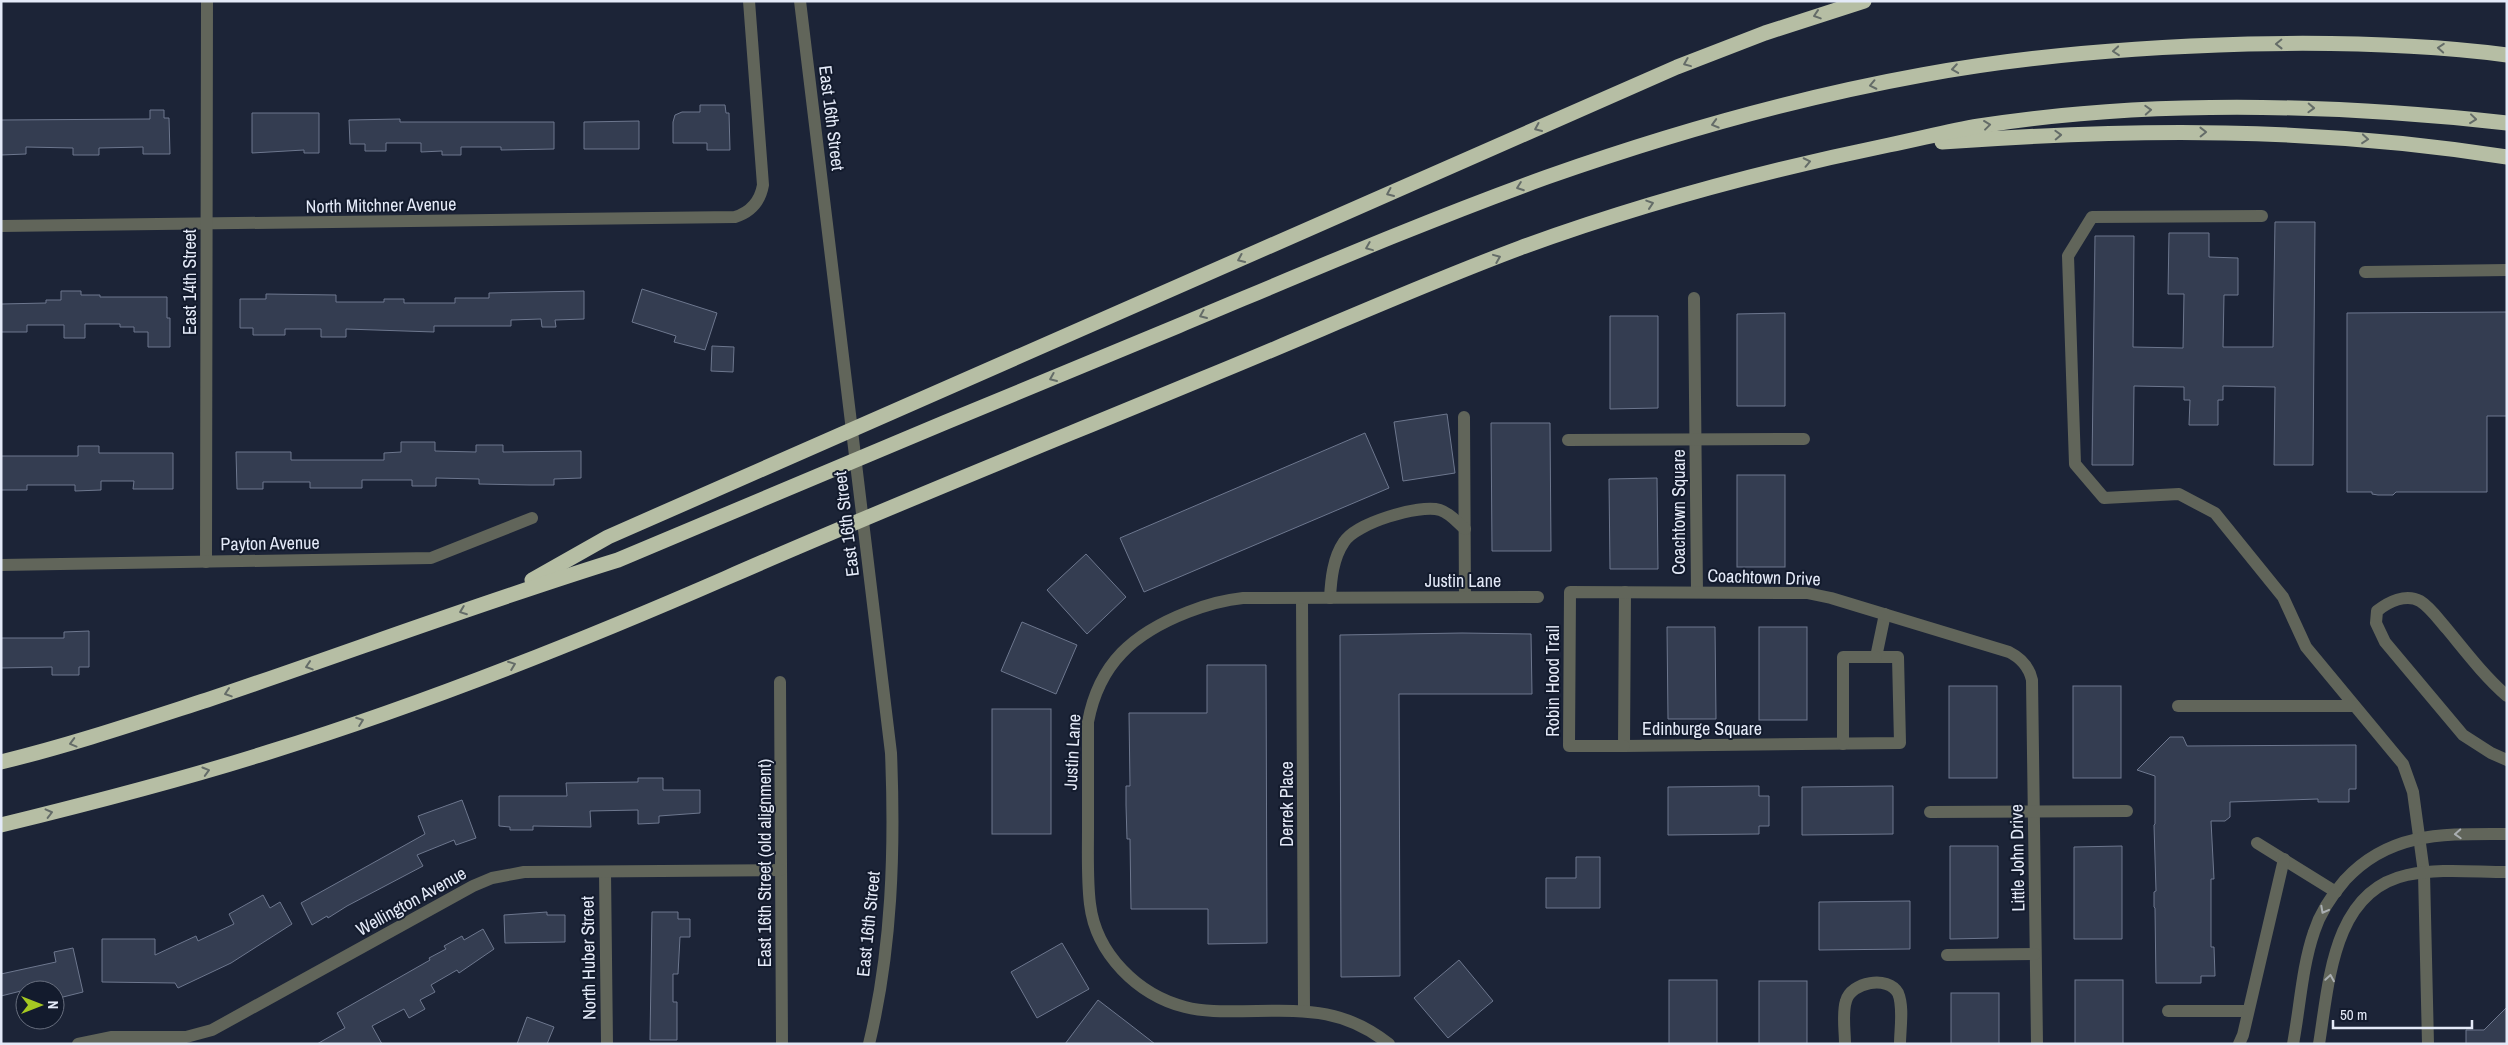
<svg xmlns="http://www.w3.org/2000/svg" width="2508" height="1045" viewBox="0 0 2508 1045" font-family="'Archivo Narrow',sans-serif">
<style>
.building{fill:#343d51;stroke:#6d778e}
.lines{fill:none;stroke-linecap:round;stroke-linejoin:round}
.minor{stroke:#61655a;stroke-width:12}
.highway{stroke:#b6bea4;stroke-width:15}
.oneway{stroke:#646c68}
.oneway2{stroke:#a9aeb1}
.labels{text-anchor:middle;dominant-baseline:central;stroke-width:4;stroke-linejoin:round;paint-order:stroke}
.street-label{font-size:18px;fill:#e4eaf8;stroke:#131b2d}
</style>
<rect width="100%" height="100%" fill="#1c2437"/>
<!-- building -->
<g class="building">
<polygon points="700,105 725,105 726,113 729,113 730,150 707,150 707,143 673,143 673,122 675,115 682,112 700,112"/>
<polygon points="150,110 164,110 164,118 169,118 170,154 143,154 143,147 99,148 99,155 73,155 73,148 26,147 26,154 1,155 1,120 150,119"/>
<polygon points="252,113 319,113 319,153 304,153 304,150 252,153"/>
<polygon points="400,119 400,122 554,122 554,149 501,150 501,147 461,147 461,155 442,155 442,151 421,152 421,143 386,143 386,151 365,151 365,144 350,144 349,120"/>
<polygon points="639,121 639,149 584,149 584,122"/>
<polygon points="2275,222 2315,222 2313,465 2274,465 2275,387 2223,386 2223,400 2218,400 2218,425 2189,425 2190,400 2184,400 2184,387 2134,386 2133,465 2092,465 2095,236 2134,236 2133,347 2183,348 2184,294 2168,294 2169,233 2209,233 2209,257 2238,258 2238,295 2224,295 2223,347 2273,347"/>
<polygon points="642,289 717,313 705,350 674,342 676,336 632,322"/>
<polygon points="61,291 81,291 81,295 100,295 100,297 167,297 167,318 170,318 170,347 148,347 148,332 134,332 134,327 120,327 120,324 85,324 85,338 64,338 64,325 27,325 27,332 1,332 1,304 46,303 46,300 61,300"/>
<polygon points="584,291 584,319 555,320 556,327 542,327 541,319 511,320 511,326 434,326 434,332 346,329 346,337 321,337 321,329 285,329 285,335 253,335 253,328 240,328 240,299 266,299 266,294 336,295 336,302 384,302 384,299 404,299 404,303 455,303 455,298 489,298 489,293"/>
<polygon points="2507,312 2507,416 2487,416 2487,492 2396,492 2393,495 2378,495 2372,494 2372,492 2347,492 2347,313"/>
<polygon points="1785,313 1785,406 1737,406 1737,314"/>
<polygon points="1610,316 1658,316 1658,408 1610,409"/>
<polygon points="712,346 734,347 733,372 711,371"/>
<polygon points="1447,414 1455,473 1403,481 1394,422"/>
<polygon points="1491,423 1550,423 1551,551 1492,551"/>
<polygon points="1365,433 1389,488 1144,592 1120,538"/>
<polygon points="401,442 435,442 435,451 476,452 476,445 503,445 503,452 581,451 581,478 554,479 554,485 530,485 479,484 479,479 436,478 436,486 412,486 412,480 362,480 362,488 310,488 310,482 263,482 263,489 237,489 236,452 291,452 291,460 384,460 384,453 401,452"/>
<polygon points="78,446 99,446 99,453 173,453 173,489 133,489 134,481 101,481 101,490 75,491 75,485 27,485 27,490 1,490 1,456 78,456"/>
<rect x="1737" y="475" width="48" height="92"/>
<polygon points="1657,478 1658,569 1610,569 1609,479"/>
<polygon points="1086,554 1126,597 1087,634 1047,590"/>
<polygon points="1022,622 1077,645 1056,694 1001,671"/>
<polygon points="1667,627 1715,627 1716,719 1668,719"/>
<rect x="1759" y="627" width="48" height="93"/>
<polygon points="89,631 89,667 79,667 79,675 52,675 52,667 1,668 1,638 64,638 64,632"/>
<polygon points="1462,633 1531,634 1532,694 1399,694 1400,976 1341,977 1340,635"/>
<polygon points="1207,665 1266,665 1267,943 1208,944 1208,909 1131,909 1130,839 1127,839 1126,805 1126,786 1130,786 1129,713 1207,713"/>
<rect x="1949" y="686" width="48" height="92"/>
<rect x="2073" y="686" width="48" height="92"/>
<rect x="992" y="709" width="59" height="125"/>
<polygon points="2170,737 2183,737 2187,746 2356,745 2356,789 2349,789 2349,802 2318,802 2318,799 2230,802 2230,817 2225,821 2211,821 2214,879 2211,879 2211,947 2214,947 2215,976 2201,976 2201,983 2156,983 2155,908 2154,907 2154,892 2156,891 2154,825 2155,824 2155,776 2137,770"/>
<polygon points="638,778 663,778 663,790 700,790 700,813 659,816 659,823 638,824 638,810 590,811 591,827 533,826 533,830 510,830 510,827 499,826 499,796 567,796 566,783 638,782"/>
<polygon points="1759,786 1759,796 1769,796 1769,826 1759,826 1759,834 1668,835 1668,787"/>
<polygon points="1893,786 1893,834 1802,835 1802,787"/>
<polygon points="462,800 476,838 456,845 454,840 417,855 423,866 347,906 328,918 327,916 312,925 301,903 425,834 418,816"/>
<polygon points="1950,846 1998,846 1998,938 1950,939"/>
<polygon points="2122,846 2122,939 2074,939 2074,847"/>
<polygon points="1576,857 1600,857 1600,908 1546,908 1546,878 1576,878"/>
<polygon points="263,895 270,908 280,902 292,924 231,963 178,988 175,983 102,982 102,939 155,939 155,955 196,936 198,941 234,924 229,914"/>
<polygon points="1910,901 1910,949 1819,950 1819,902"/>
<polygon points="547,912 547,915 565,915 565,942 505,943 504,915"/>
<polygon points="652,912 678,912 678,919 690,919 690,937 680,937 678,974 673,974 673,1002 677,1002 677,1040 650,1040"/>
<polygon points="483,929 494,949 459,973 457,970 431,985 435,992 420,1000 425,1009 409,1018 404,1009 372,1026 382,1044 317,1044 345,1028 337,1013 430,960 429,958 446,949 444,946 462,936 464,940"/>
<polygon points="1062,943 1089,989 1037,1018 1011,972"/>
<polygon points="73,948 83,992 55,999 55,990 25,990 1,996 1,974 56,962 54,952"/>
<polygon points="1459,960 1493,1001 1448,1038 1414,998"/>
<rect x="1669" y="980" width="48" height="64"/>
<rect x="2075" y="980" width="48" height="64"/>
<rect x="1759" y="981" width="48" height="63"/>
<rect x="1951" y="993" width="48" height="51"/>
<polygon points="1098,1000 1128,1023 1155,1044 1065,1044"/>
<polygon points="2507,1007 2507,1044 2466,1044 2466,1030 2484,1030"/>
<polygon points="527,1017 554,1027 547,1044 517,1044"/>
</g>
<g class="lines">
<!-- minor -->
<g class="minor">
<path d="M800,1L891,753C895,850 892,949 869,1044"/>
<polyline points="2262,216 2092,217 2068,256 2075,464 2104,498 2179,494 2215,513 2283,597 2306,647 2403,764 2413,792 2424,873 2428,1044"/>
<path d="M1,226L735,217C751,212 760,202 763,185L749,1"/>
<polyline points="2365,272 2507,270"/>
<polyline points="1694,298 1697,592"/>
<polyline points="1464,417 1465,597"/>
<polyline points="1568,440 1804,439"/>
<polyline points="206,562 207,1"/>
<polyline points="1,565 431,558 532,518"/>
<polyline points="1625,592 1624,746 1900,743 1898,657 1876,657 1885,614"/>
<polyline points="1302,598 1304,1010"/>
<path d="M1330,598C1331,579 1333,558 1344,542C1356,523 1419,504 1440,510C1450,513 1458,523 1465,529"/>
<polyline points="780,682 782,1044"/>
<path d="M2507,696C2484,676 2466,652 2447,629C2439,620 2430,607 2420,601C2406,593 2388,602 2377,611L2376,623L2385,642L2463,735L2491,753L2507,760"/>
<polyline points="2178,706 2354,706"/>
<polyline points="1843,744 1843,657 1876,657"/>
<path d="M1624,746H1569L1570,592L1807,593L1831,598L2009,652C2021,658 2029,667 2032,680L2037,1044"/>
<polyline points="1930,812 2127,811"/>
<polyline points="2257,843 2336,892"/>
<polyline points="605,872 607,1044"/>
<polyline points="1947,955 2035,954"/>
<polyline points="2168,1011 2248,1011"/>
<polyline points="78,1044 112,1037 186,1037 212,1030 473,886 492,878 524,872 781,870"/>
<path d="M1389,1044C1346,1010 1309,1010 1257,1011C1233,1011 1208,1013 1185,1007C1138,995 1096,954 1090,904C1087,880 1088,854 1088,829C1088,793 1088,758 1088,722C1099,663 1134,633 1188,612C1206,605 1223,600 1243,598L1538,597"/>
<path d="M1845,1044C1845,1031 1842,1013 1846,1001C1851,982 1888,975 1898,993C1904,1007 1900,1029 1900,1044"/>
<polyline points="2239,1044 2243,1035 2284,859"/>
<path d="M2293,1044C2300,1007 2302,967 2314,932C2320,913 2332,895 2345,880C2390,831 2445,834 2507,834"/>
<path d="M2319,1044C2329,984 2332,891 2407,875C2439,868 2474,872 2507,872"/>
</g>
<!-- highway -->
<g class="highway">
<path d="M1942,142C2135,128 2316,127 2507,157"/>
<polyline points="532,580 608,537 1677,67 1765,33 1864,1"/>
<path d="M1,762C71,745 139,722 207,700C344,654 479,603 618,560C804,481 991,403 1178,326C1300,275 1422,222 1547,177C1669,134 1795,98 1922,75C2029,55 2139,47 2248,44C2334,42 2421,44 2507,55"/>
<path d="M1,825C91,803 181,780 269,752C424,704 577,643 726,578C883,509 1043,445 1202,379C1308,336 1413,288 1520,248C1640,204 1763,171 1889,145C1919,139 1949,131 1979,126C2151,99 2334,104 2507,123"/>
</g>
</g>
<!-- one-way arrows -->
<defs><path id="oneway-chevron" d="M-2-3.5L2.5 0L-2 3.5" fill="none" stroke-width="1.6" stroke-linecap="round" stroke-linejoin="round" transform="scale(1.25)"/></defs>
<g class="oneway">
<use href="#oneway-chevron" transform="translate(1817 15) rotate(162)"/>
<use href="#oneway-chevron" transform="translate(2279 44) rotate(179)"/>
<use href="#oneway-chevron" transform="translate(2441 48) rotate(-176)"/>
<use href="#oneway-chevron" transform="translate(2116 51) rotate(175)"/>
<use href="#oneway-chevron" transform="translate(1687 63) rotate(158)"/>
<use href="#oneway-chevron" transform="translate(1955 69) rotate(171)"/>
<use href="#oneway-chevron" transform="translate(1873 85) rotate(168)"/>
<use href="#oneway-chevron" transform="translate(2311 108) rotate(2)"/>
<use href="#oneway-chevron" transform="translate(2148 110) rotate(-3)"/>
<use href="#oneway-chevron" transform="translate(2473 119) rotate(6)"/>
<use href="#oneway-chevron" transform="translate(1715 124) rotate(164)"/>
<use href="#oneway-chevron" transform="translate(1987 125) rotate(-7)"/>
<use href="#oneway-chevron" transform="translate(1538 128) rotate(156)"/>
<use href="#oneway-chevron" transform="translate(2203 132) rotate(-1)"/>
<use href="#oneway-chevron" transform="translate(2058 135) rotate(-2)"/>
<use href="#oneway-chevron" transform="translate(2365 139) rotate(5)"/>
<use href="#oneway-chevron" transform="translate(1807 162) rotate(-12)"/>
<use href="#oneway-chevron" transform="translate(1520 187) rotate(160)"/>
<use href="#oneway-chevron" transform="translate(1390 193) rotate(156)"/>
<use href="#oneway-chevron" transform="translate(1650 204) rotate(-18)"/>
<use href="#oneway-chevron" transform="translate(1369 247) rotate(158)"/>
<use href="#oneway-chevron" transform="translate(1497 258) rotate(-22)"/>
<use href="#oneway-chevron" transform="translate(1241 259) rotate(156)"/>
<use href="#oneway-chevron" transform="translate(1203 315) rotate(157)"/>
<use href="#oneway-chevron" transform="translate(1053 378) rotate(157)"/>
<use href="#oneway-chevron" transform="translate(463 611) rotate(159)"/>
<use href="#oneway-chevron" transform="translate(512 665) rotate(-21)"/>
<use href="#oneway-chevron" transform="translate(309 666) rotate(162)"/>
<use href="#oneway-chevron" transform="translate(228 693) rotate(162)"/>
<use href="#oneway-chevron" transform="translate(360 721) rotate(-20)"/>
<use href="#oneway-chevron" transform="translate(73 743) rotate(165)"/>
<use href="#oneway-chevron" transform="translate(206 771) rotate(-16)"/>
<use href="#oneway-chevron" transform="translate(49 813) rotate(-14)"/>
</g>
<g class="oneway2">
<use href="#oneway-chevron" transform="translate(2458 834) rotate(177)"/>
<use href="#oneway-chevron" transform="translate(2324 910) rotate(118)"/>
<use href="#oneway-chevron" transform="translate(2330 978) rotate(-81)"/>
</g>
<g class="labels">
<!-- street labels -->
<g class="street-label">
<text transform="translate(832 118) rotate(83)">East 16th Street</text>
<text transform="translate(381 205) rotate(-1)">North Mitchner Avenue</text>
<text transform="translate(189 282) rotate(-90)">East 14th Street</text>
<text transform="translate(1678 512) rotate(-90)">Coachtown Square</text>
<text transform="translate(846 524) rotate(-97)">East 16th Street</text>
<text transform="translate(270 543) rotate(-1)">Payton Avenue</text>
<text transform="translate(1764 577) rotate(2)">Coachtown Drive</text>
<text x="1463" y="580">Justin Lane</text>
<text transform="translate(1552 681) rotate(-90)">Robin Hood Trail</text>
<text x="1702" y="728">Edinburge Square</text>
<text transform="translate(1072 752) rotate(-87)">Justin Lane</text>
<text transform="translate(1286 804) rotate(-90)">Derrek Place</text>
<text transform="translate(2017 858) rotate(-91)">Little John Drive</text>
<text transform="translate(764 863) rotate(-90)">East 16th Street (old alignment)</text>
<text transform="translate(411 901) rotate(-29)">Wellington Avenue</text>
<text transform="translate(868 924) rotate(-84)">East 16th Street</text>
<text transform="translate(588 958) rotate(-91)">North Huber Street</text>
</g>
</g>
<!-- border -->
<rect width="2508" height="1045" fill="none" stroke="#e4eaf8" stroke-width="5"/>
<!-- north arrow -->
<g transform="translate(40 1005) rotate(90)"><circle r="24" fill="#131b2d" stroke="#676e7e"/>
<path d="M0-4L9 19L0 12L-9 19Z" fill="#a5c822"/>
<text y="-8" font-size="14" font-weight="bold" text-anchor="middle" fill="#e4eaf8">N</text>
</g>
<!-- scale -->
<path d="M2333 1020v8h139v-8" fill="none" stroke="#e4eaf8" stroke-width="2.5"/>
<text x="2340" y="1020" font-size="15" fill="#e4eaf8" stroke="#131b2d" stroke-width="4" paint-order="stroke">50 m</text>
</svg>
